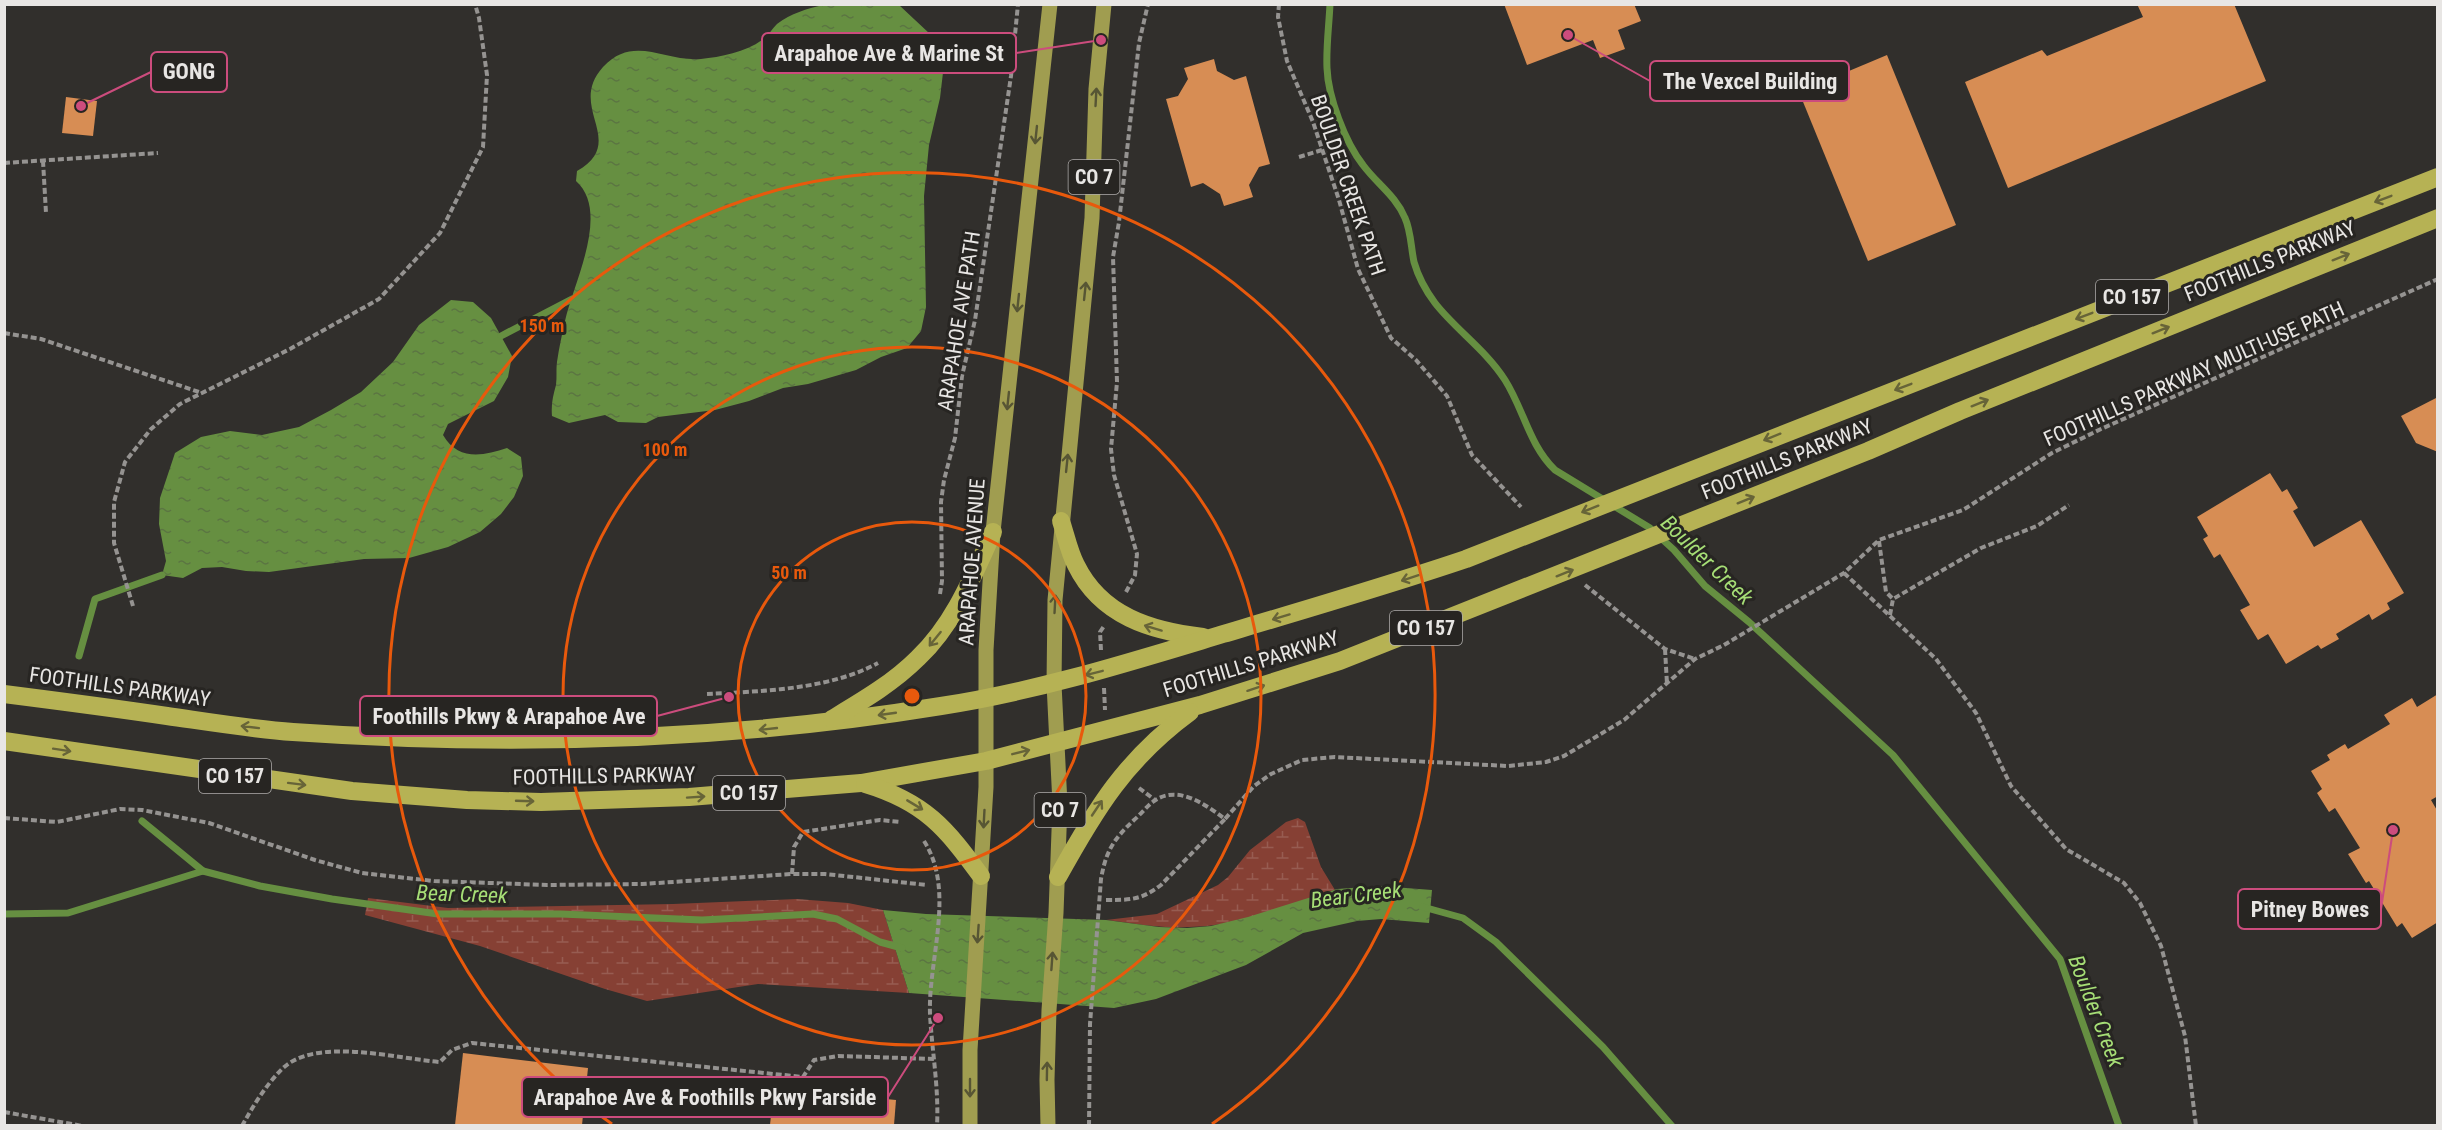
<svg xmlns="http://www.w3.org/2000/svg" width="2442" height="1130" viewBox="0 0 2442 1130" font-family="'Roboto Condensed',sans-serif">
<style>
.wetland{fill:url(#wetland-marsh)}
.water{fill:url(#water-ripples)}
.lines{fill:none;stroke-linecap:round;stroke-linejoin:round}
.stream{stroke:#668f41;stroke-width:7}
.building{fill:#d78d54}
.path{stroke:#959391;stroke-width:4;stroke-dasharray:6 3;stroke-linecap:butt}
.major{stroke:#a09d50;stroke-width:15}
.highway{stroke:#b6b254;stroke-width:18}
.oneway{stroke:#575534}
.oneway2{stroke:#676438}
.ring{fill:none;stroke:#e8590c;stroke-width:3}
.labels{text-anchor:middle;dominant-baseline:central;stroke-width:6;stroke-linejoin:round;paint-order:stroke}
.shield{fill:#272522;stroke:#aeacaa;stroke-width:1.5}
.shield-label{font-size:20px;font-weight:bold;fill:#e8e6e4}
.street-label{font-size:21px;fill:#e8e6e4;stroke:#272522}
.water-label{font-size:22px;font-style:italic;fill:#a6de76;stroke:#272522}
.centre{fill:#e8590c;stroke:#272522;stroke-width:3}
.ring-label{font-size:18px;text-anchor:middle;font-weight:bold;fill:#e8590c;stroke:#272522;stroke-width:6;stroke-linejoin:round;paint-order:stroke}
.leader{fill:none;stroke:#cc4c7d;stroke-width:2}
.callout-dot{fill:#cc4c7d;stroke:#272522;stroke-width:2}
.callout{fill:#272522;stroke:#cc4c7d;stroke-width:2}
.callout-label{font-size:22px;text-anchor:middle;font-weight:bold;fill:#e8e6e4}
</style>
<defs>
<pattern id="wetland-marsh" width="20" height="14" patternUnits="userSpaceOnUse" patternTransform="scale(1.5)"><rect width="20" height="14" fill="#864034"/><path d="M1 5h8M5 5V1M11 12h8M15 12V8" fill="none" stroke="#975c51"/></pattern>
<pattern id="water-ripples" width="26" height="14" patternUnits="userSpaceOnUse" patternTransform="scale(1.5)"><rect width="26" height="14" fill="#668f41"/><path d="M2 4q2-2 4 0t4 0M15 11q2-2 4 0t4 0" fill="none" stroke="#5b7542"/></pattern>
</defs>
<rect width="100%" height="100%" fill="#312f2c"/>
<!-- wetland -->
<g class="wetland">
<path d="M1298,818L1305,822L1321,867L1335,890C1291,907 1236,926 1189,927C1161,929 1134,923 1106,920L1157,914L1218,885L1228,877L1250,850L1286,822Z"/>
<polygon points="368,898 448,908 673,904 797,899 848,903 883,910 909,993 758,984 647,1001 605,989 480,946 365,915"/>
</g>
<!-- water -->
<g class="water">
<path d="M823,5H899L930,34L944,64L940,98L929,145L924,196L926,307L921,331L907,348L881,357L856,370L808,384L783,388L749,401L715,410L658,417L646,423L618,422L605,415L569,423L552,416C551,404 553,396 556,385C557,377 556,369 557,362C559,348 562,334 565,321C573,284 611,212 576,181L577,171C629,141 566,108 603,67C634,34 664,62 701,59C720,57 746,52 762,40C768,36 772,29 777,24C791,13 807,9 823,5Z"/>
<path d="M451,300L473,302L491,318L512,356L508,377L494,401L448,424L443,435C458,461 483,456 507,448L521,457L523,476L514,497L501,514L480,532L448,547L409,558L364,559L269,572L246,571L222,567L202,568L183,578L162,575L166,561L159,524L160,498L175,453L201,437L230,431L262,435L299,427L331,410L361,392L393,362L419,325Z"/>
<polygon points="1380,886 1432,890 1429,923 1381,919 1357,921 1303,933 1246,965 1156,999 1114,1008 909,993 883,910 926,914 1106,920 1159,927 1187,928 1211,926 1248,917 1337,889"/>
</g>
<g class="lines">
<!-- stream -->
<g class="stream">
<path d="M1330,4C1329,26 1326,47 1327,68C1328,97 1345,142 1363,165C1377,184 1396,196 1405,218C1411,231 1411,248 1414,262C1418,276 1426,291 1435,303C1455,329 1486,350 1505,380C1524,410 1529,445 1555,470L1650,528L1674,550L1705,586L1749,622L1893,755L2060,959L2119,1126"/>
<polyline points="501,336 572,299"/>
<polyline points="79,656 95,599 162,575"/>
<polyline points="142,821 203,871"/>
<polyline points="1423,907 1463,918 1496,942 1603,1047 1672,1126"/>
<polyline points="4,914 68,913 203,871 260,886 332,899 438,914 561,914 702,920 813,914 837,919 880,942 902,948"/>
</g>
</g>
<!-- building -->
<g class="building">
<polygon points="1504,4 1634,4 1641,21 1618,30 1625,49 1600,58 1593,40 1527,65"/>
<polygon points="2137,4 2234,4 2266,81 2008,188 1965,82 2042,50 2047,56 2143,17"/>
<polygon points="1887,55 1956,225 1868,261 1799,92"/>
<polygon points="1214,59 1217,71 1234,80 1246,76 1270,164 1259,167 1249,185 1253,197 1224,206 1220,194 1203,183 1191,187 1166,99 1178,96 1188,79 1184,68"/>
<polygon points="66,97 97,101 93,136 62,133"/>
<polygon points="2438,397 2438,452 2416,443 2401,416"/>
<polygon points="2270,473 2282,492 2287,489 2298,508 2293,511 2314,547 2361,520 2404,593 2387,603 2390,609 2372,620 2369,614 2336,634 2339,639 2321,649 2318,645 2286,664 2268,634 2258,640 2240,610 2250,605 2220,554 2214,558 2203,539 2208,536 2197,517"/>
<polygon points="2438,694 2438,796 2431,800 2438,812 2438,922 2412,938 2402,923 2397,927 2369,881 2366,883 2348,854 2360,848 2335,808 2329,812 2317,793 2322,789 2311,771 2330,760 2327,755 2345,744 2348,749 2390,724 2384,715 2412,698 2417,707"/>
<polygon points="463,1053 588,1068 582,1125 455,1125"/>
<polygon points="774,1088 896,1100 894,1125 770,1125"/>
</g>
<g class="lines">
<!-- path -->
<g class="path">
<polyline points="1279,4 1278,17 1287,61 1313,122 1339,200 1358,269 1391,338 1416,360 1447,396 1472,455 1521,507"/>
<polyline points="1299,157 1322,150"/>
<polyline points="43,161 46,213"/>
<polyline points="4,163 158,153"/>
<polyline points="4,333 41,339 202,393"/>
<polyline points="1879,541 1886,592 1893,599"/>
<polyline points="1844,573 1936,659 1976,713 2011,786 2066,849 2124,883 2140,903 2161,946 2185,1036 2196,1126"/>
<polyline points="1585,585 1665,649 1695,659"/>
<polyline points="1126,592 1135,575 1137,554 1114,475 1111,449 1117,382 1113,257 1119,222 1139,43 1148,4"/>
<polyline points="940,594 942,581 941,502 944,480 955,438 962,376 975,320 1011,76 1018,4"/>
<polyline points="133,606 114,543 114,502 125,462 151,429 180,404 290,349 379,299 440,233 483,147 487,75 479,18 475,4"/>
<polyline points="1890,615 1893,599 1981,548 2037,526 2069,505"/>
<polyline points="1665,649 1667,684"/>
<polyline points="1101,650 1100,632 1104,626"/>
<polyline points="1104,688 1105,710"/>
<path d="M707,694C763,691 828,690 878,663"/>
<polyline points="1139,788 1155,800"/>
<polyline points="4,818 57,822 120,809 142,810 209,823 315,860 362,873 434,881 547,885 642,884 792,874 825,874 927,885"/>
<path d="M924,841C956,891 928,959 930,1014C932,1052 939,1088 937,1126"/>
<polyline points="792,874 794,847 803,832 880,820 900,822"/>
<path d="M1106,900C1131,900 1141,900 1161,885L1225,819"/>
<polyline points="4,1112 83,1126"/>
<path d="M242,1126C253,1106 266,1085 282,1069C315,1036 398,1059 440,1062L452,1050L472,1043L803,1077L814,1060L838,1056L934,1059"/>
<path d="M1089,1126L1090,1024L1101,879C1106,851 1113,840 1134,820C1141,814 1147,806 1154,801C1178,784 1206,805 1225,819L1254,786L1271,774L1302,760L1335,757L1508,766L1546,762L1564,756L1624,720L1695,659L1724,645L1844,573L1879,540L1963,510L2052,453L2101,429L2438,279"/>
</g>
<!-- major -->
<g class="major">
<polyline points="970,1126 970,1050 986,787 986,650 993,532 1050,4"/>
<polyline points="1048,1126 1047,1080 1049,1010 1056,913 1060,804 1054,684 1055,600 1092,218 1096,89 1104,4"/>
</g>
<!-- highway -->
<g class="highway">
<path d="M1061,521C1066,536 1069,552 1076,565C1101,616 1151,631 1203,637"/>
<path d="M4,694C59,701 113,708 167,716C209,722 251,729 293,732C510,747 727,741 941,706C1038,691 1130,662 1223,634C1304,610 1386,586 1466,559L2438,177"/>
<path d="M832,719C862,701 893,683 918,658C954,624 973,576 993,532"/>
<polyline points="4,741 352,791 467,800 541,802 689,797 861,783 986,761 1200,705 1340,661 1868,451 1960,411 2438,218"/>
<path d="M865,784C925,802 946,828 981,876"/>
<path d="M1058,877C1096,808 1126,759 1190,712"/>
</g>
</g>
<!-- one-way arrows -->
<defs><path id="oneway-shaft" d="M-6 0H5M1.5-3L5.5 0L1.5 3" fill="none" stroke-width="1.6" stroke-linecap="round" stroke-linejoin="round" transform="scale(1.5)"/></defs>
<g class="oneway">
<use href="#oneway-shaft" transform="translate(1096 97) rotate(-87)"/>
<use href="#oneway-shaft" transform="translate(1036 135) rotate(96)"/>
<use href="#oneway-shaft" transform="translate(1085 291) rotate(-84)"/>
<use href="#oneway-shaft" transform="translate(1018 303) rotate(96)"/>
<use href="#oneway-shaft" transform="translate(1008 401) rotate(96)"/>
<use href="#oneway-shaft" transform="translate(1067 463) rotate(-84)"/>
<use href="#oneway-shaft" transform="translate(1055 604) rotate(-87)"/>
<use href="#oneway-shaft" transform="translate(984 819) rotate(93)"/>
<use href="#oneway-shaft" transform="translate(978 934) rotate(94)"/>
<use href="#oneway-shaft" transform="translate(1052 961) rotate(-86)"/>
<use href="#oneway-shaft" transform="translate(1047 1071) rotate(-89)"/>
<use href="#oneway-shaft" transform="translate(970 1088) rotate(90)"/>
</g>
<g class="oneway2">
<use href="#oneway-shaft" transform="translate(2383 199) rotate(159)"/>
<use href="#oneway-shaft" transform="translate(2341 257) rotate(-22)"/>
<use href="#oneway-shaft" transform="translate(2084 316) rotate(159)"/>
<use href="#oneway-shaft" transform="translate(2161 330) rotate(-22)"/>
<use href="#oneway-shaft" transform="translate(1903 387) rotate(159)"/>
<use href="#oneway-shaft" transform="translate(1980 403) rotate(-22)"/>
<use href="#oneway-shaft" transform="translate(1772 437) rotate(158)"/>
<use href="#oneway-shaft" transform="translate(1746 500) rotate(-22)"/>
<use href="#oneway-shaft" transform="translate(1590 509) rotate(158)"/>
<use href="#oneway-shaft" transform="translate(1565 573) rotate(-22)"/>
<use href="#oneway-shaft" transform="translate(1410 578) rotate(162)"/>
<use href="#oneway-shaft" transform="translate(1281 617) rotate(163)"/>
<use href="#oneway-shaft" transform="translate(1153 628) rotate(-163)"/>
<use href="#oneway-shaft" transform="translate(935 639) rotate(129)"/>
<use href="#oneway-shaft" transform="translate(1094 673) rotate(166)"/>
<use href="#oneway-shaft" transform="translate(1256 688) rotate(-18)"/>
<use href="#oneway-shaft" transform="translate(887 714) rotate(172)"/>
<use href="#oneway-shaft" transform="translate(250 727) rotate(-173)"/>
<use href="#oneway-shaft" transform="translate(768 729) rotate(174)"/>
<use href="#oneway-shaft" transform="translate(62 750) rotate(9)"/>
<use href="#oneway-shaft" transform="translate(1021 752) rotate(-14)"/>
<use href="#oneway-shaft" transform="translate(297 784) rotate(7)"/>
<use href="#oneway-shaft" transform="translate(696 797) rotate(-4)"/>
<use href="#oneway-shaft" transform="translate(525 801) rotate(2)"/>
<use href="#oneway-shaft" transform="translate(915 805) rotate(31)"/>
<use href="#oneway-shaft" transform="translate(1097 808) rotate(-56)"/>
</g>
<!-- distance rings -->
<g class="ring">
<circle cx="912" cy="696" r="174"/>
<circle cx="912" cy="696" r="349"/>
<path d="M612 1124A523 523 0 1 1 1212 1124"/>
</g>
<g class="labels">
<!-- shield labels -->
<g class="shield">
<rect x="1068.5" y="160" width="51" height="34" rx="4.5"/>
<rect x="2096" y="280" width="72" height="34" rx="4.5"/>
<rect x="1390" y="611" width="72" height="34" rx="4.5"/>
<rect x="199" y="759" width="72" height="34" rx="4.5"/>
<rect x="713" y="776" width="72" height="34" rx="4.5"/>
<rect x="1034.5" y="793" width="51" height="34" rx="4.5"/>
</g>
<g class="shield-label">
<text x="1094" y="177">CO 7</text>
<text x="2132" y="297">CO 157</text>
<text x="1426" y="628">CO 157</text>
<text x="235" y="776">CO 157</text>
<text x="749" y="793">CO 157</text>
<text x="1060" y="810">CO 7</text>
</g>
<!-- street labels -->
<g class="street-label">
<text transform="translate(1348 185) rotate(71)">BOULDER CREEK PATH</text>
<text transform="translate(2270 261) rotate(-22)">FOOTHILLS PARKWAY</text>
<text transform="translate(959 321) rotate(-81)">ARAPAHOE AVE PATH</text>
<text transform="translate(2194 374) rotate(-24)">FOOTHILLS PARKWAY MULTI-USE PATH</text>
<text transform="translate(1787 459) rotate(-22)">FOOTHILLS PARKWAY</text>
<text transform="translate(972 562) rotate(-86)">ARAPAHOE AVENUE</text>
<text transform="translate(1251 664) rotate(-17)">FOOTHILLS PARKWAY</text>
<text transform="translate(120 687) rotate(8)">FOOTHILLS PARKWAY</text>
<text transform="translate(604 776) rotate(-1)">FOOTHILLS PARKWAY</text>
</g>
<!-- water labels -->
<g class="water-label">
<text transform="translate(1707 560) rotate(44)">Boulder Creek</text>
<text transform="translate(462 894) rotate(2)">Bear Creek</text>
<text transform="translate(1356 895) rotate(-7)">Bear Creek</text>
<text transform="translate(2096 1011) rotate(69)">Boulder Creek</text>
</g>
</g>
<circle cx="912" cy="696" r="9" class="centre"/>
<g class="ring-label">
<text x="542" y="332">150 m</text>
<text x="665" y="456">100 m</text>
<text x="789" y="579">50 m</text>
</g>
<!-- callouts -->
<path class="leader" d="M1101 40L1016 53M81 106L151 72M1568 35L1650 81M729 697L657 716M2393 830L2381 909M938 1018L888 1097"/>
<g class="callout-dot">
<circle cx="1101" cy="40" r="6"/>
<circle cx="81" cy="106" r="6"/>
<circle cx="1568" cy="35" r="6"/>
<circle cx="729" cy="697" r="6"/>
<circle cx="2393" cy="830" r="6"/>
<circle cx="938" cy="1018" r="6"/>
</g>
<g class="callout">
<rect x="762" y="33" width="254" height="40" rx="6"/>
<rect x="151" y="52" width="76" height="40" rx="6"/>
<rect x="1650" y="61" width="199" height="40" rx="6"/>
<rect x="360" y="696" width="297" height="40" rx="6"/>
<rect x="2238" y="889" width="143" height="40" rx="6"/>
<rect x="522" y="1077" width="366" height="40" rx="6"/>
</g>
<g class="callout-label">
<text x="889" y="61">Arapahoe Ave &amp; Marine St</text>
<text x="189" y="79">GONG</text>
<text x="1750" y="89">The Vexcel Building</text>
<text x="509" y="724">Foothills Pkwy &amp; Arapahoe Ave</text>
<text x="2310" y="917">Pitney Bowes</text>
<text x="705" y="1105">Arapahoe Ave &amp; Foothills Pkwy Farside</text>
</g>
<!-- border -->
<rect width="2442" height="1130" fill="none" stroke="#e8e6e4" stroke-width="12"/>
</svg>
